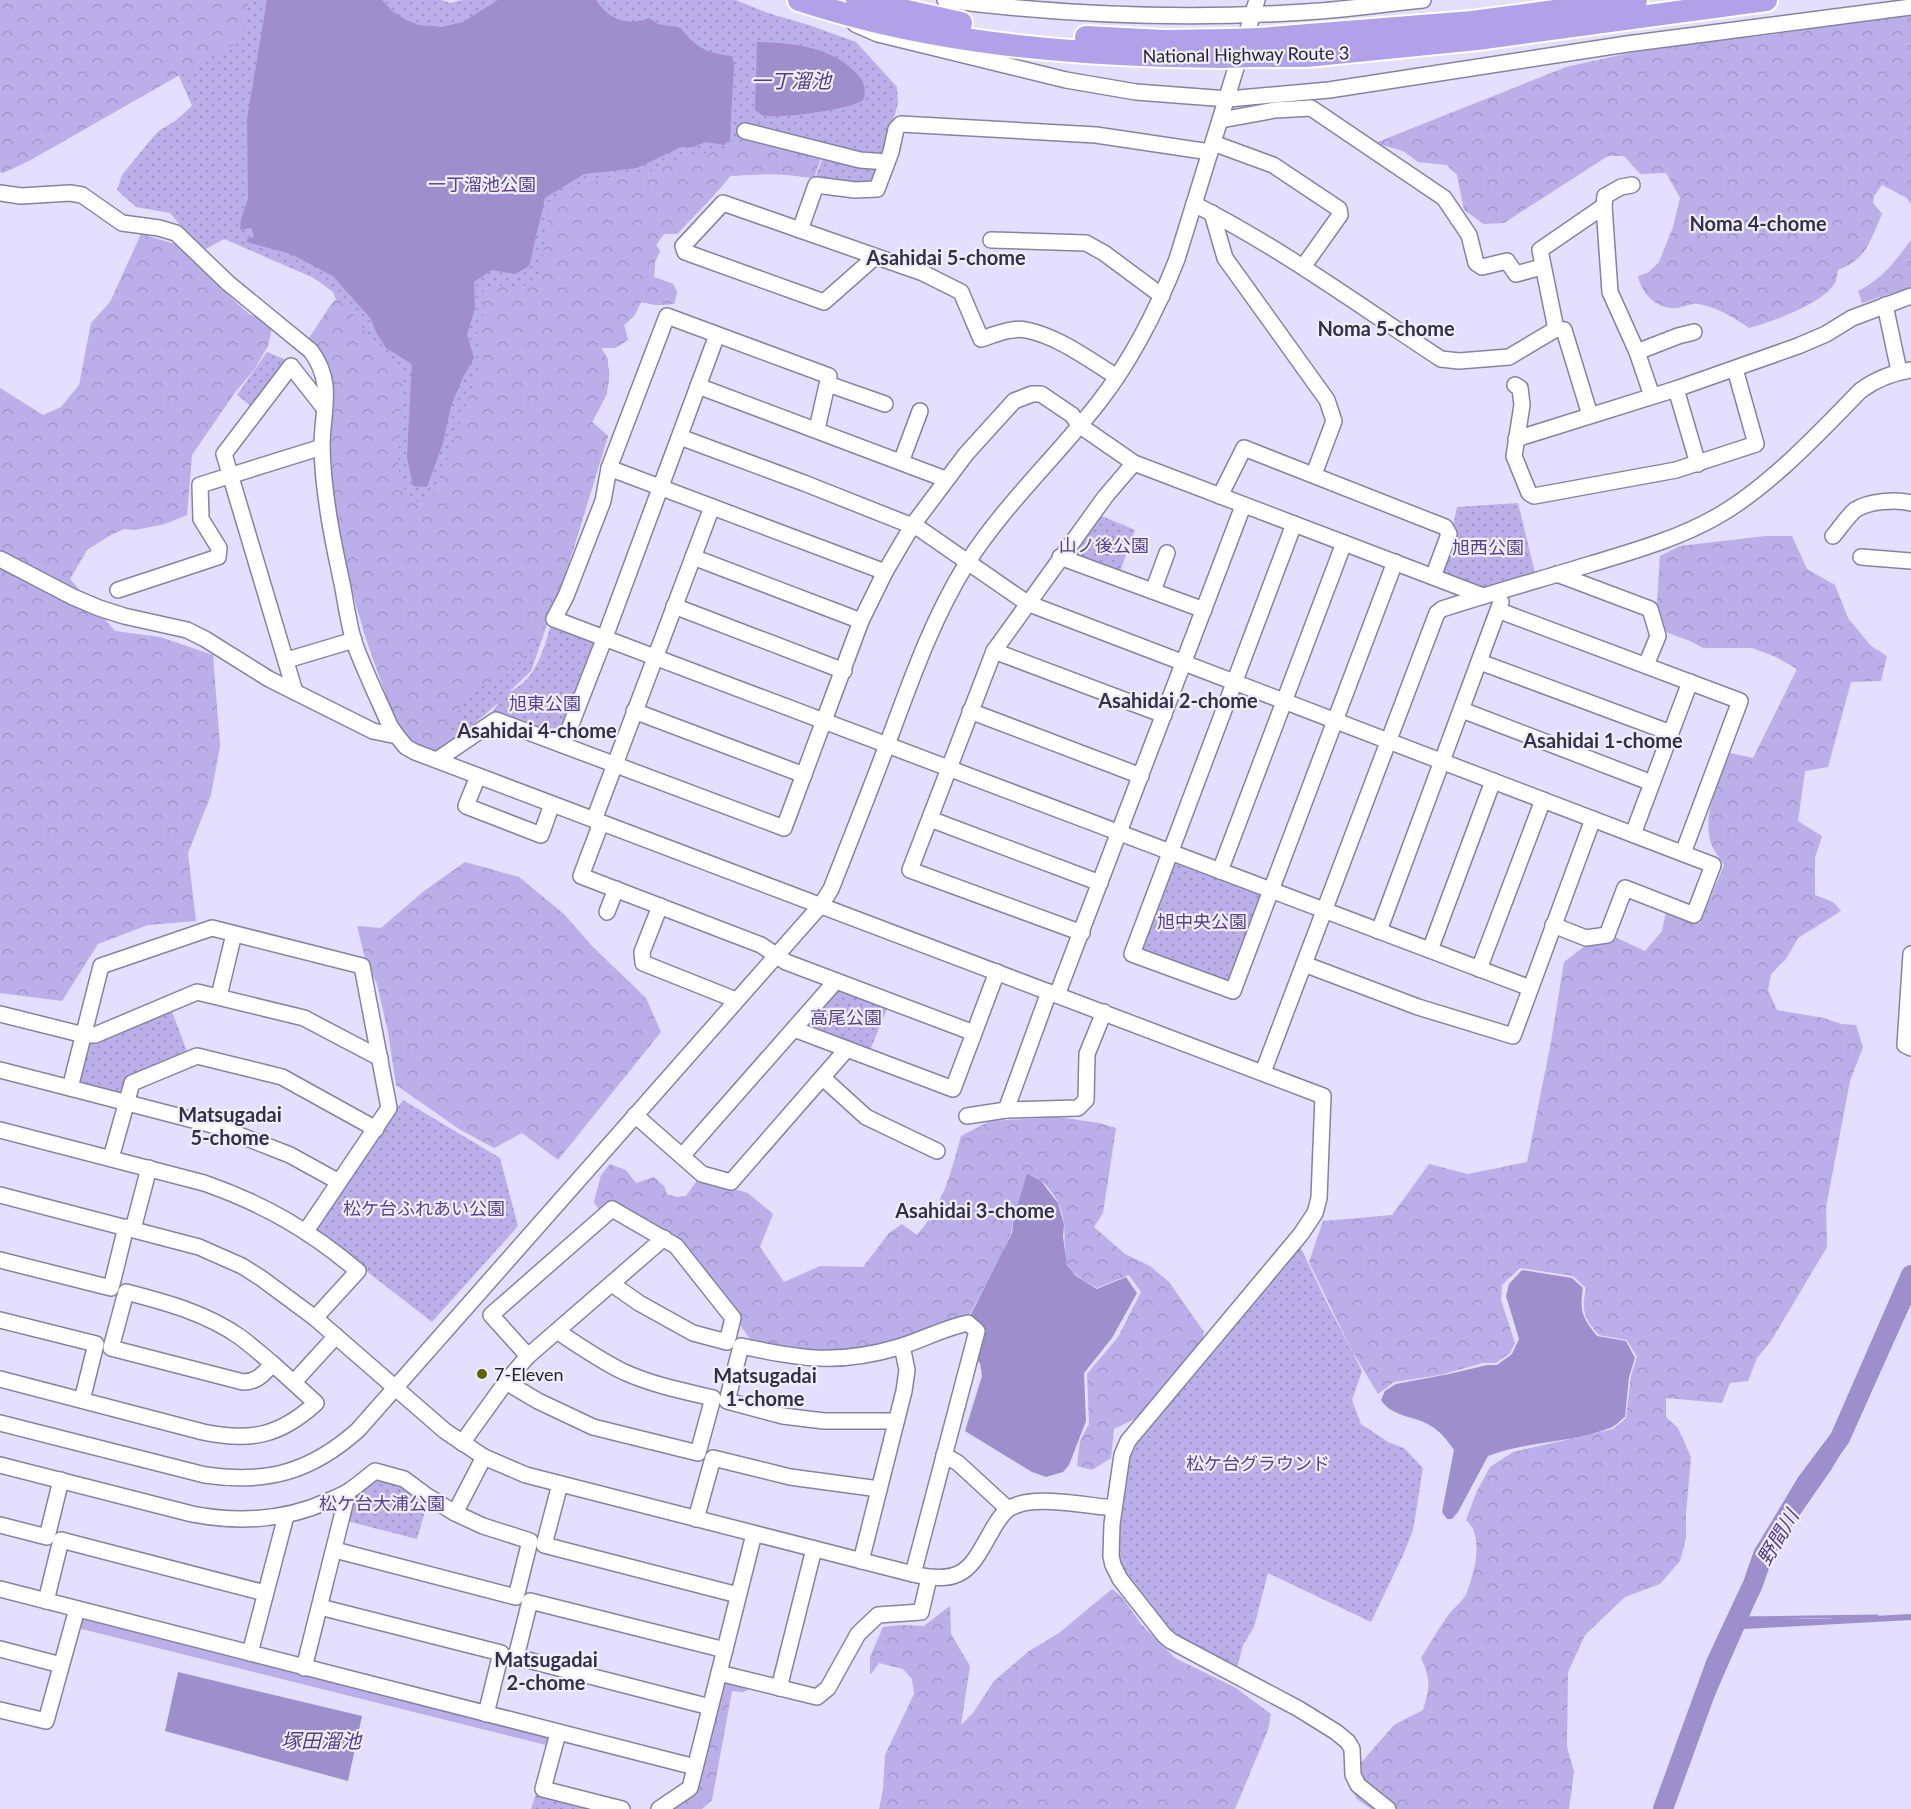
<svg xmlns="http://www.w3.org/2000/svg" width="1911" height="1809" viewBox="0 0 1911 1809" font-family="Lato,'Noto Sans JP',sans-serif">
<style>
.grass{fill:url(#grass-dots)}
.forest{fill:url(#forest-crowns)}
.garden{fill:#baafe9}
.water{fill:#9c8fcc}
.lines{fill:none;stroke-linecap:round;stroke-linejoin:round}
.stream{stroke:#9c8fcc;stroke-width:3}
.river{stroke:#9c8fcc;stroke-width:20}
.minor-casing{stroke:#8782a0;stroke-width:18}
.highway-casing{stroke:#fff;stroke-width:26}
.minor{stroke:#fff;stroke-width:15}
.highway{stroke:#b0a1e9;stroke-width:22}
.highway-bridge-casing{stroke:#fff;stroke-width:26;stroke-linecap:butt}
.highway-bridge{stroke:#b0a1e9;stroke-width:22}
.poi-dot{fill:#5e6300;stroke:#f0eefc;stroke-width:2}
.labels{text-anchor:middle;dominant-baseline:central;stroke-width:4.5;stroke-linejoin:round;paint-order:stroke}
.street-label{font-size:18px;fill:#262430;stroke:#f0eefc}
.park-label{font-size:18px;fill:#56428d;stroke:#f0eefc}
.poi-label{font-size:18px;fill:#262430;stroke:#f0eefc;text-anchor:start}
.water-label{font-size:20px;font-style:italic;fill:#513c87;stroke:#f0eefc}
.neighbourhood-label{font-size:20px;font-weight:bold;fill:#342f48;stroke:#f0eefc}
</style>
<defs>
<pattern id="grass-dots" width="8" height="8" patternUnits="userSpaceOnUse" patternTransform="scale(1.5)"><rect width="8" height="8" fill="#baafe9"/><path d="M2 2h.1M6 6h.1" fill="none" stroke="#a096c8" stroke-width="1.8" stroke-linecap="round"/></pattern>
<pattern id="forest-crowns" width="20" height="18" patternUnits="userSpaceOnUse" patternTransform="scale(1.5)"><rect width="20" height="18" fill="#baafe9"/><path d="M2 6a3 3 0 1 1 6 0M12 15a3 3 0 1 1 6 0" fill="none" stroke="#a096c8"/></pattern>
</defs>
<rect width="100%" height="100%" fill="#e4deff"/>
<!-- grass -->
<g class="grass">
<path d="M192,0H441L450,3L463,0H736L768,13L809,25L856,42L897,87L898,103L884,155L821,157L814,178L768,173L730,176C714,197 695,214 677,234H664L656,245L660,251L655,262L654,277L673,284L677,292L674,304L656,305L641,302L634,316L624,325L628,340L615,348H601L608,359L607,394L592,422L608,436L573,550L531,671L509,692C537,680 544,648 552,621L601,640L561,742L490,716L498,703L443,751L430,752L409,742L396,724L364,633L331,437L334,401L333,389L323,357L309,338L336,300L333,292L314,278L224,239L202,251L170,213L136,207L117,190L122,175L153,137L160,130L175,121L192,106L172,60Z"/>
<polygon points="824,154 883,165 875,187 815,179"/>
<polygon points="267,352 289,361 252,407 237,395"/>
<polygon points="1518,503 1535,573 1486,590 1436,572 1453,526 1457,507"/>
<polygon points="1097,514 1135,530 1119,574 1066,556"/>
<polygon points="1174,860 1264,895 1229,985 1138,951"/>
<polygon points="835,984 889,1004 868,1055 796,1028"/>
<polygon points="171,1009 188,1054 123,1098 74,1085 86,1044"/>
<polygon points="403,1100 500,1158 518,1226 432,1322 311,1228"/>
<polygon points="1298,1242 1324,1297 1362,1371 1352,1400 1361,1424 1388,1442 1404,1448 1423,1468 1413,1530 1404,1553 1371,1622 1268,1573 1254,1627 1243,1645 1236,1671 1167,1632 1119,1570 1116,1550 1128,1452"/>
<polygon points="375,1473 403,1481 428,1501 417,1539 343,1520 349,1493"/>
<polygon points="537,1790 612,1809 531,1809"/>
</g>
<!-- forest -->
<g class="forest">
<polygon points="0,0 249,0 241,40 29,161 3,173 0,172"/>
<path d="M1911,15V205L1907,198L1882,185L1874,196L1873,203L1882,214C1870,241 1867,259 1838,270C1837,274 1837,280 1835,283C1821,305 1773,321 1749,328C1733,317 1719,308 1699,304C1690,302 1681,309 1672,308C1654,307 1641,292 1638,276L1649,272L1659,262L1673,227L1680,198L1666,173L1640,174L1624,156H1608L1504,223L1484,224L1464,210L1457,175L1447,165L1418,162L1403,151L1375,143L1566,67L1652,48L1777,34L1872,18Z"/>
<path d="M736,142L785,147L821,157L814,178C786,173 759,174 730,176C714,197 695,214 677,234H664L656,245L660,251L655,262L654,277L673,284L677,292L674,304L656,305L641,302L634,316L624,325L628,340L615,348H601C618,376 606,397 592,422L608,436L564,579L535,646L506,675L467,690L443,748C434,748 424,750 416,745C402,736 396,717 390,703C361,633 340,557 332,482C331,472 330,461 330,450C331,427 339,400 331,377C327,363 318,350 309,338L332,303L341,296L379,352L400,367L403,379L398,457L400,484L415,501L427,502L436,494L466,404L484,356L477,335L483,317V291L495,285L521,288L540,277L549,210L562,196L574,188L626,172H649L677,161L724,149Z"/>
<polygon points="141,234 182,246 230,297 249,314 273,324 268,346 254,370 236,391 192,455 187,515 165,524 135,530 124,529 109,536 87,550 70,579 115,631 160,637 213,655 220,746 211,795 188,853 196,921 148,925 98,944 62,1001 0,993 0,388 43,415 61,407 79,385 91,323 110,302"/>
<path d="M1911,240V287L1862,303L1858,291C1883,278 1894,263 1911,240Z"/>
<path d="M1765,536H1792L1807,569L1835,585L1848,618L1871,646L1887,656L1881,681L1851,682L1828,767L1805,771L1798,821L1822,836L1815,858V895L1833,902L1841,911L1798,938L1786,959L1771,974L1768,990L1777,1010L1824,1018L1841,1024L1856,1025L1863,1047L1850,1081L1826,1207L1827,1247L1771,1341L1757,1358L1748,1381L1730,1383L1722,1403L1666,1398V1417L1678,1428L1691,1457L1686,1514V1538L1680,1561L1660,1584L1625,1597L1585,1635L1568,1672L1567,1747L1574,1772L1569,1809H1371L1357,1799L1346,1780L1394,1725L1423,1710C1430,1686 1431,1680 1421,1658C1430,1643 1439,1628 1449,1614C1455,1607 1464,1600 1467,1592C1475,1572 1484,1535 1466,1520L1476,1493L1490,1467L1513,1452L1613,1429L1626,1418L1631,1376L1637,1357L1627,1340L1599,1335C1584,1318 1581,1311 1586,1288L1573,1276L1520,1268L1502,1285L1501,1300L1515,1343L1510,1353L1496,1363H1483L1440,1375L1394,1382L1378,1394L1351,1349L1309,1262L1323,1221L1392,1215L1429,1164L1468,1174L1527,1162L1551,1042L1564,962L1585,946L1617,938L1645,951L1662,931L1666,911L1700,923L1724,865C1720,858 1712,849 1710,840C1703,810 1720,780 1730,753L1753,758L1797,669L1776,657L1752,648H1703L1690,641L1663,631L1657,602L1660,556L1680,546Z"/>
<polygon points="465,862 519,877 564,914 592,946 646,998 661,1032 558,1160 522,1133 494,1148 459,1129 396,1085 388,1032 377,984 365,958 357,926 381,928 424,891"/>
<path d="M1058,1117L1099,1123L1116,1128L1103,1213L1094,1227L1125,1254L1150,1266L1169,1282L1204,1332L1201,1346L1137,1418L1114,1429L1111,1458L1092,1470L1077,1466L1080,1441L1089,1424L1087,1374L1118,1337L1141,1292L1129,1275L1097,1288C1086,1282 1075,1277 1068,1265C1064,1260 1066,1253 1065,1247C1064,1237 1065,1232 1064,1223C1062,1201 1047,1181 1027,1173L1014,1216L1011,1233L1000,1258L970,1314L960,1322L843,1355L761,1347L749,1338L710,1281L678,1239L608,1207L599,1210L594,1202L601,1175L610,1164L626,1170L636,1183L654,1177L664,1186L667,1194L676,1197L686,1196L698,1179L748,1193L773,1214L760,1247L784,1282L820,1266L863,1267L889,1233L902,1224L917,1235C943,1205 951,1173 961,1136L990,1121Z"/>
<polygon points="1112,1589 1123,1598 1141,1624 1175,1658 1236,1688 1271,1714 1268,1730 1235,1809 879,1809 883,1789 885,1755 914,1694 912,1679 903,1669 879,1663 870,1675 870,1657 883,1627 901,1625 924,1626 950,1606 951,1634 970,1666 961,1725 973,1713 994,1681 1029,1651 1059,1633"/>
<polygon points="723,1679 756,1686 743,1692 732,1691 712,1800 702,1809 668,1809 693,1792"/>
</g>
<!-- garden -->
<polygon class="garden" points="79,1614 553,1735 550,1746 74,1627"/>
<!-- water -->
<g class="water">
<path d="M267,0H382L392,11L406,20L419,25L442,27L463,22L498,0H596C609,19 626,27 649,18L658,24L681,28C694,47 709,54 732,56L734,64L730,139L724,145L706,142L693,147H681L637,168L584,174L545,198L529,266L515,274L492,270L474,282L475,309L467,334L474,358L463,377L451,406L443,443L427,487L413,486L407,457L412,364L386,348L376,332L371,319L333,276L291,254L247,242V239L254,237L251,228L240,230L241,219L248,199L247,119Z"/>
<path d="M757,42C793,43 831,46 857,74C864,82 867,89 863,100C853,109 776,120 762,115C760,114 758,112 755,110Z"/>
<polygon points="1027,1173 1041,1181 1058,1203 1064,1224 1063,1237 1067,1265 1076,1276 1097,1289 1126,1277 1137,1293 1112,1338 1084,1373 1086,1421 1069,1465 1063,1472 1046,1477 1032,1472 965,1431 982,1376 980,1363 975,1359 970,1316 1012,1233 1014,1216"/>
<path d="M1522,1270L1572,1278L1583,1288C1579,1312 1583,1318 1597,1336L1626,1341L1635,1358L1629,1377L1625,1417C1620,1420 1616,1426 1610,1428C1572,1443 1527,1441 1488,1456L1458,1512L1452,1519H1447L1442,1512L1454,1450C1447,1440 1441,1432 1431,1426C1414,1415 1393,1418 1381,1400L1385,1391L1396,1384L1449,1374L1487,1365H1497L1512,1354L1519,1339L1506,1296L1509,1284Z"/>
<polygon points="1911,1292 1911,1304 1853,1433 1831,1470 1785,1536 1772,1560 1748,1619 1818,1619 1911,1614 1911,1620 1744,1629 1711,1704 1669,1809 1662,1809 1737,1620 1765,1556 1843,1438"/>
<polygon points="178,1672 362,1716 348,1781 165,1731"/>
</g>
<g class="lines">
<!-- stream -->
<polyline class="stream" points="1737,1618 1877,1616"/>
<!-- river -->
<polyline class="river" points="1663,1809 1716,1663 1753,1584 1763,1555 1807,1482 1840,1438 1911,1275"/>
<defs>
<g id="minor">
<path d="M945,0C1064,15 1184,20 1305,12C1344,10 1383,4 1423,0"/>
<polyline points="855,24 878,34 1066,80 1136,92 1228,99 1329,90 1627,44 1911,7"/>
<polyline points="1221,120 1275,110 1311,108 1444,198 1469,235 1476,263 1482,267 1507,261 1516,274 1542,267"/>
<polyline points="745,131 860,160 887,162"/>
<polyline points="1213,143 1273,165 1339,209 1340,215 1303,267"/>
<path d="M0,193L21,196L70,193L82,195L122,223L159,228L176,233L228,283L311,351C335,384 322,409 322,447C323,494 333,542 343,588C346,606 349,625 354,642C364,670 378,698 390,726L397,736"/>
<path d="M1194,204C1281,248 1360,306 1441,359L1459,361L1509,357L1556,329L1564,330L1590,415"/>
<polyline points="1604,206 1605,196 1621,187 1632,185"/>
<polyline points="1212,213 1225,258 1327,400 1334,421 1314,474"/>
<polyline points="800,230 816,185 855,190 877,189 891,152 896,129 901,124 1096,135 1210,152"/>
<polyline points="991,240 1086,243 1104,253 1162,296"/>
<path d="M875,257L824,302L685,252L683,246L723,203L923,273L961,292L981,339C994,335 1012,327 1026,330C1058,336 1091,361 1117,377"/>
<polyline points="1885,305 1899,371"/>
<polyline points="1556,329 1540,250 1604,206 1610,292 1637,352 1652,396"/>
<polyline points="1637,352 1678,336 1694,332"/>
<polyline points="828,384 885,404"/>
<polyline points="1515,385 1520,388 1522,405 1514,456 1529,493 1534,496 1676,470 1756,444 1735,369"/>
<polyline points="698,386 945,479"/>
<polyline points="1676,389 1698,464"/>
<polyline points="817,429 829,376 667,316 609,468 603,501 566,596 554,619 1530,988"/>
<polyline points="680,437 804,483 920,529 1027,603 1713,865 1694,915 1625,888 1607,935 1586,938 1553,925"/>
<polyline points="1516,439 1676,389 1798,346 1826,334 1852,318 1911,296"/>
<polyline points="901,462 920,411"/>
<polyline points="609,468 885,572"/>
<polyline points="1220,496 1244,448 1445,527 1449,534 1433,577"/>
<polyline points="1294,524 1132,954 1233,991 1395,562"/>
<path d="M1833,536C1840,528 1847,517 1855,510C1868,501 1897,499 1911,503"/>
<polyline points="693,557 861,621"/>
<polyline points="1060,557 1204,610"/>
<polyline points="1861,557 1911,561"/>
<polyline points="0,559 73,597 99,608 124,616 187,630 205,639 269,679 373,731 397,736 406,747 415,752 1323,1096 1319,1198 1315,1213 1301,1234 1128,1441 1122,1455 1112,1524 1111,1556 1113,1565 1120,1579 1164,1635 1171,1641 1299,1709 1336,1732 1348,1742 1352,1749 1353,1775 1358,1785 1388,1809"/>
<polyline points="1557,574 1650,609 1658,636 1646,665"/>
<polyline points="118,590 218,557 219,548 201,519 200,485 322,447"/>
<polyline points="1153,591 1167,553"/>
<polyline points="674,606 844,671"/>
<polyline points="1500,611 1740,701 1683,853"/>
<polyline points="994,651 1164,715"/>
<polyline points="287,660 354,640"/>
<polyline points="1480,662 1671,733"/>
<polyline points="295,692 224,454 291,366 324,408"/>
<polyline points="1462,710 1652,783"/>
<polyline points="634,711 804,775"/>
<polyline points="970,711 1141,776"/>
<polyline points="563,745 605,637 717,335"/>
<polyline points="437,760 496,720 784,828 861,621 885,572 912,526 966,454 1014,401 1032,394 1041,394 1072,415 1079,425 1134,463 1483,596"/>
<polyline points="478,776 466,806 541,835 552,804"/>
<polyline points="930,819 1100,883"/>
<polyline points="594,820 712,507"/>
<polyline points="601,823 581,876 761,945 786,962 974,1033"/>
<polyline points="1633,834 1690,682"/>
<polyline points="1220,871 1344,543"/>
<polyline points="660,906 642,952 643,963 736,1000"/>
<polyline points="607,912 616,889"/>
<polyline points="1379,931 1501,602"/>
<polyline points="1082,933 910,870 994,651 1105,497 1134,463"/>
<polyline points="1430,950 1493,781"/>
<polyline points="1911,954 1905,1045 1911,1048"/>
<polyline points="1304,964 1418,1007 1513,1036 1593,819"/>
<polyline points="1479,969 1543,800"/>
<polyline points="1057,995 1243,506"/>
<polyline points="219,996 234,934"/>
<polyline points="0,1014 84,1035 95,1035 197,992 304,1018 380,1058"/>
<polyline points="794,1029 953,1089 997,972"/>
<polyline points="0,1070 70,1088"/>
<path d="M1263,1072L1437,613L1442,609C1492,593 1542,579 1591,564C1634,551 1677,539 1716,517C1768,488 1819,433 1860,391C1876,379 1891,373 1911,370"/>
<polyline points="823,1078 866,1117 937,1151"/>
<polyline points="1006,1110 1049,992"/>
<polyline points="635,1115 702,1174 731,1182 847,1049"/>
<polyline points="967,1116 1006,1110 1078,1108 1086,1100 1087,1054 1104,1012"/>
<path d="M0,1130L204,1183C264,1204 309,1230 358,1271L315,1318"/>
<polyline points="682,1156 835,982"/>
<polyline points="111,1158 132,1083 197,1056 282,1077 376,1129"/>
<path d="M0,1195L199,1247L242,1266L261,1278L315,1318L445,1431L484,1457L526,1475L913,1574C966,1586 971,1567 994,1527C1000,1517 1006,1508 1017,1505C1040,1496 1089,1506 1114,1508"/>
<polyline points="133,1229 149,1168"/>
<polyline points="306,1231 389,1108 362,966 212,928 101,966 70,1088 216,1126 290,1155 339,1182"/>
<polyline points="0,1260 111,1288 126,1227"/>
<path d="M126,1292C165,1302 206,1313 240,1337C251,1345 262,1355 273,1364C263,1374 257,1382 243,1382L111,1348Z"/>
<polyline points="0,1320 96,1344 82,1400"/>
<polyline points="528,1356 491,1315 612,1209 676,1246 733,1318 727,1342 693,1333 639,1303 612,1284"/>
<path d="M0,1379L203,1432C250,1442 280,1436 316,1403L273,1364"/>
<polyline points="294,1382 336,1336"/>
<path d="M506,1382L538,1401L593,1427L698,1453L713,1398C683,1391 653,1385 624,1372C601,1361 579,1346 557,1331"/>
<path d="M896,1421H824L783,1416L727,1401L741,1346C801,1359 838,1365 899,1347C922,1340 944,1328 968,1323L977,1331L913,1574"/>
<path d="M0,1423L205,1475C267,1484 311,1472 358,1430L821,905L831,889C850,841 869,793 887,745C910,683 932,619 967,563C1005,504 1057,456 1099,402C1133,358 1157,310 1177,259L1257,0"/>
<polyline points="462,1443 506,1382 528,1356 664,1238"/>
<polyline points="944,1455 958,1463 1008,1509"/>
<path d="M0,1465L192,1514C239,1523 284,1521 328,1501C335,1498 343,1495 349,1491C358,1485 366,1478 375,1471L404,1479L427,1496L455,1513L483,1526L530,1541L516,1597L335,1550"/>
<polyline points="560,1484 544,1545 738,1595"/>
<polyline points="455,1513 484,1457"/>
<polyline points="696,1519 713,1458 790,1477 879,1489"/>
<polyline points="0,1525 47,1537 61,1480"/>
<polyline points="861,1561 904,1391 907,1370 902,1346"/>
<polyline points="0,1589 695,1767"/>
<polyline points="46,1601 61,1540 265,1593"/>
<polyline points="320,1607 501,1653 486,1714"/>
<polyline points="0,1649 61,1665"/>
<polyline points="250,1653 286,1516"/>
<polyline points="304,1668 348,1492"/>
<polyline points="719,1673 817,1697 828,1688 858,1634 878,1615 921,1612 929,1578"/>
<polyline points="779,1688 814,1549"/>
<polyline points="710,1707 516,1657 530,1601 725,1650"/>
<polyline points="0,1710 46,1721 77,1609"/>
<polyline points="558,1733 543,1789 622,1809"/>
<polyline points="659,1809 690,1788 754,1534"/>
</g>
<g id="highway">
<path d="M799,0C936,45 1081,56 1224,57"/>
<polyline points="857,0 961,23"/>
<polyline points="1086,37 1164,41 1229,40"/>
<polyline points="1259,39 1472,22 1636,0"/>
<polyline points="1253,56 1306,56 1477,39 1766,0"/>
</g>
</defs>
<!-- minor casing -->
<use href="#minor" class="minor-casing"/>
<!-- highway casing -->
<use href="#highway" class="highway-casing"/>
<!-- minor -->
<use href="#minor" class="minor"/>
<!-- highway -->
<use href="#highway" class="highway"/>
<defs>
<g id="highway-bridge">
<polyline points="1229,40 1259,39"/>
<polyline points="1224,57 1253,56"/>
</g>
</defs>
<!-- highway-bridge casing -->
<use href="#highway-bridge" class="highway-bridge-casing"/>
<!-- highway-bridge -->
<use href="#highway-bridge" class="highway-bridge"/>
</g>
<!-- markers -->
<circle class="poi-dot" cx="482" cy="1374" r="6"/>
<g class="labels">
<!-- street labels -->
<g class="street-label">
<text transform="translate(1246 54) rotate(-1)">National Highway Route 3</text>
</g>
<!-- park labels -->
<g class="park-label">
<text x="482" y="184">一丁溜池公園</text>
<text x="1104" y="545">山ノ後公園</text>
<text x="1488" y="547">旭西公園</text>
<text x="545" y="703">旭東公園</text>
<text x="1202" y="921">旭中央公園</text>
<text x="846" y="1017">高尾公園</text>
<text x="424" y="1208">松ケ台ふれあい公園</text>
<text x="1258" y="1463">松ケ台グラウンド</text>
<text x="382" y="1503">松ケ台大浦公園</text>
</g>
<!-- poi labels -->
<g class="poi-label">
<text x="494" y="1374">7-Eleven</text>
</g>
<!-- water labels -->
<g class="water-label">
<text x="791" y="80">一丁溜池</text>
<text transform="translate(1777 1537) rotate(-59)">野間川</text>
<text x="321" y="1740">塚田溜池</text>
</g>
<!-- neighbourhood labels -->
<g class="neighbourhood-label">
<text x="1758" y="223">Noma 4-chome</text>
<text x="946" y="257">Asahidai 5-chome</text>
<text x="1386" y="328">Noma 5-chome</text>
<text x="1178" y="700">Asahidai 2-chome</text>
<text x="537" y="730">Asahidai 4-chome</text>
<text x="1603" y="740">Asahidai 1-chome</text>
<text x="230" y="1114">Matsugadai<tspan x="230" dy="23">5-chome</tspan></text>
<text x="975" y="1210">Asahidai 3-chome</text>
<text x="765" y="1375">Matsugadai<tspan x="765" dy="23">1-chome</tspan></text>
<text x="546" y="1659">Matsugadai<tspan x="546" dy="23">2-chome</tspan></text>
</g>
</g>
</svg>
